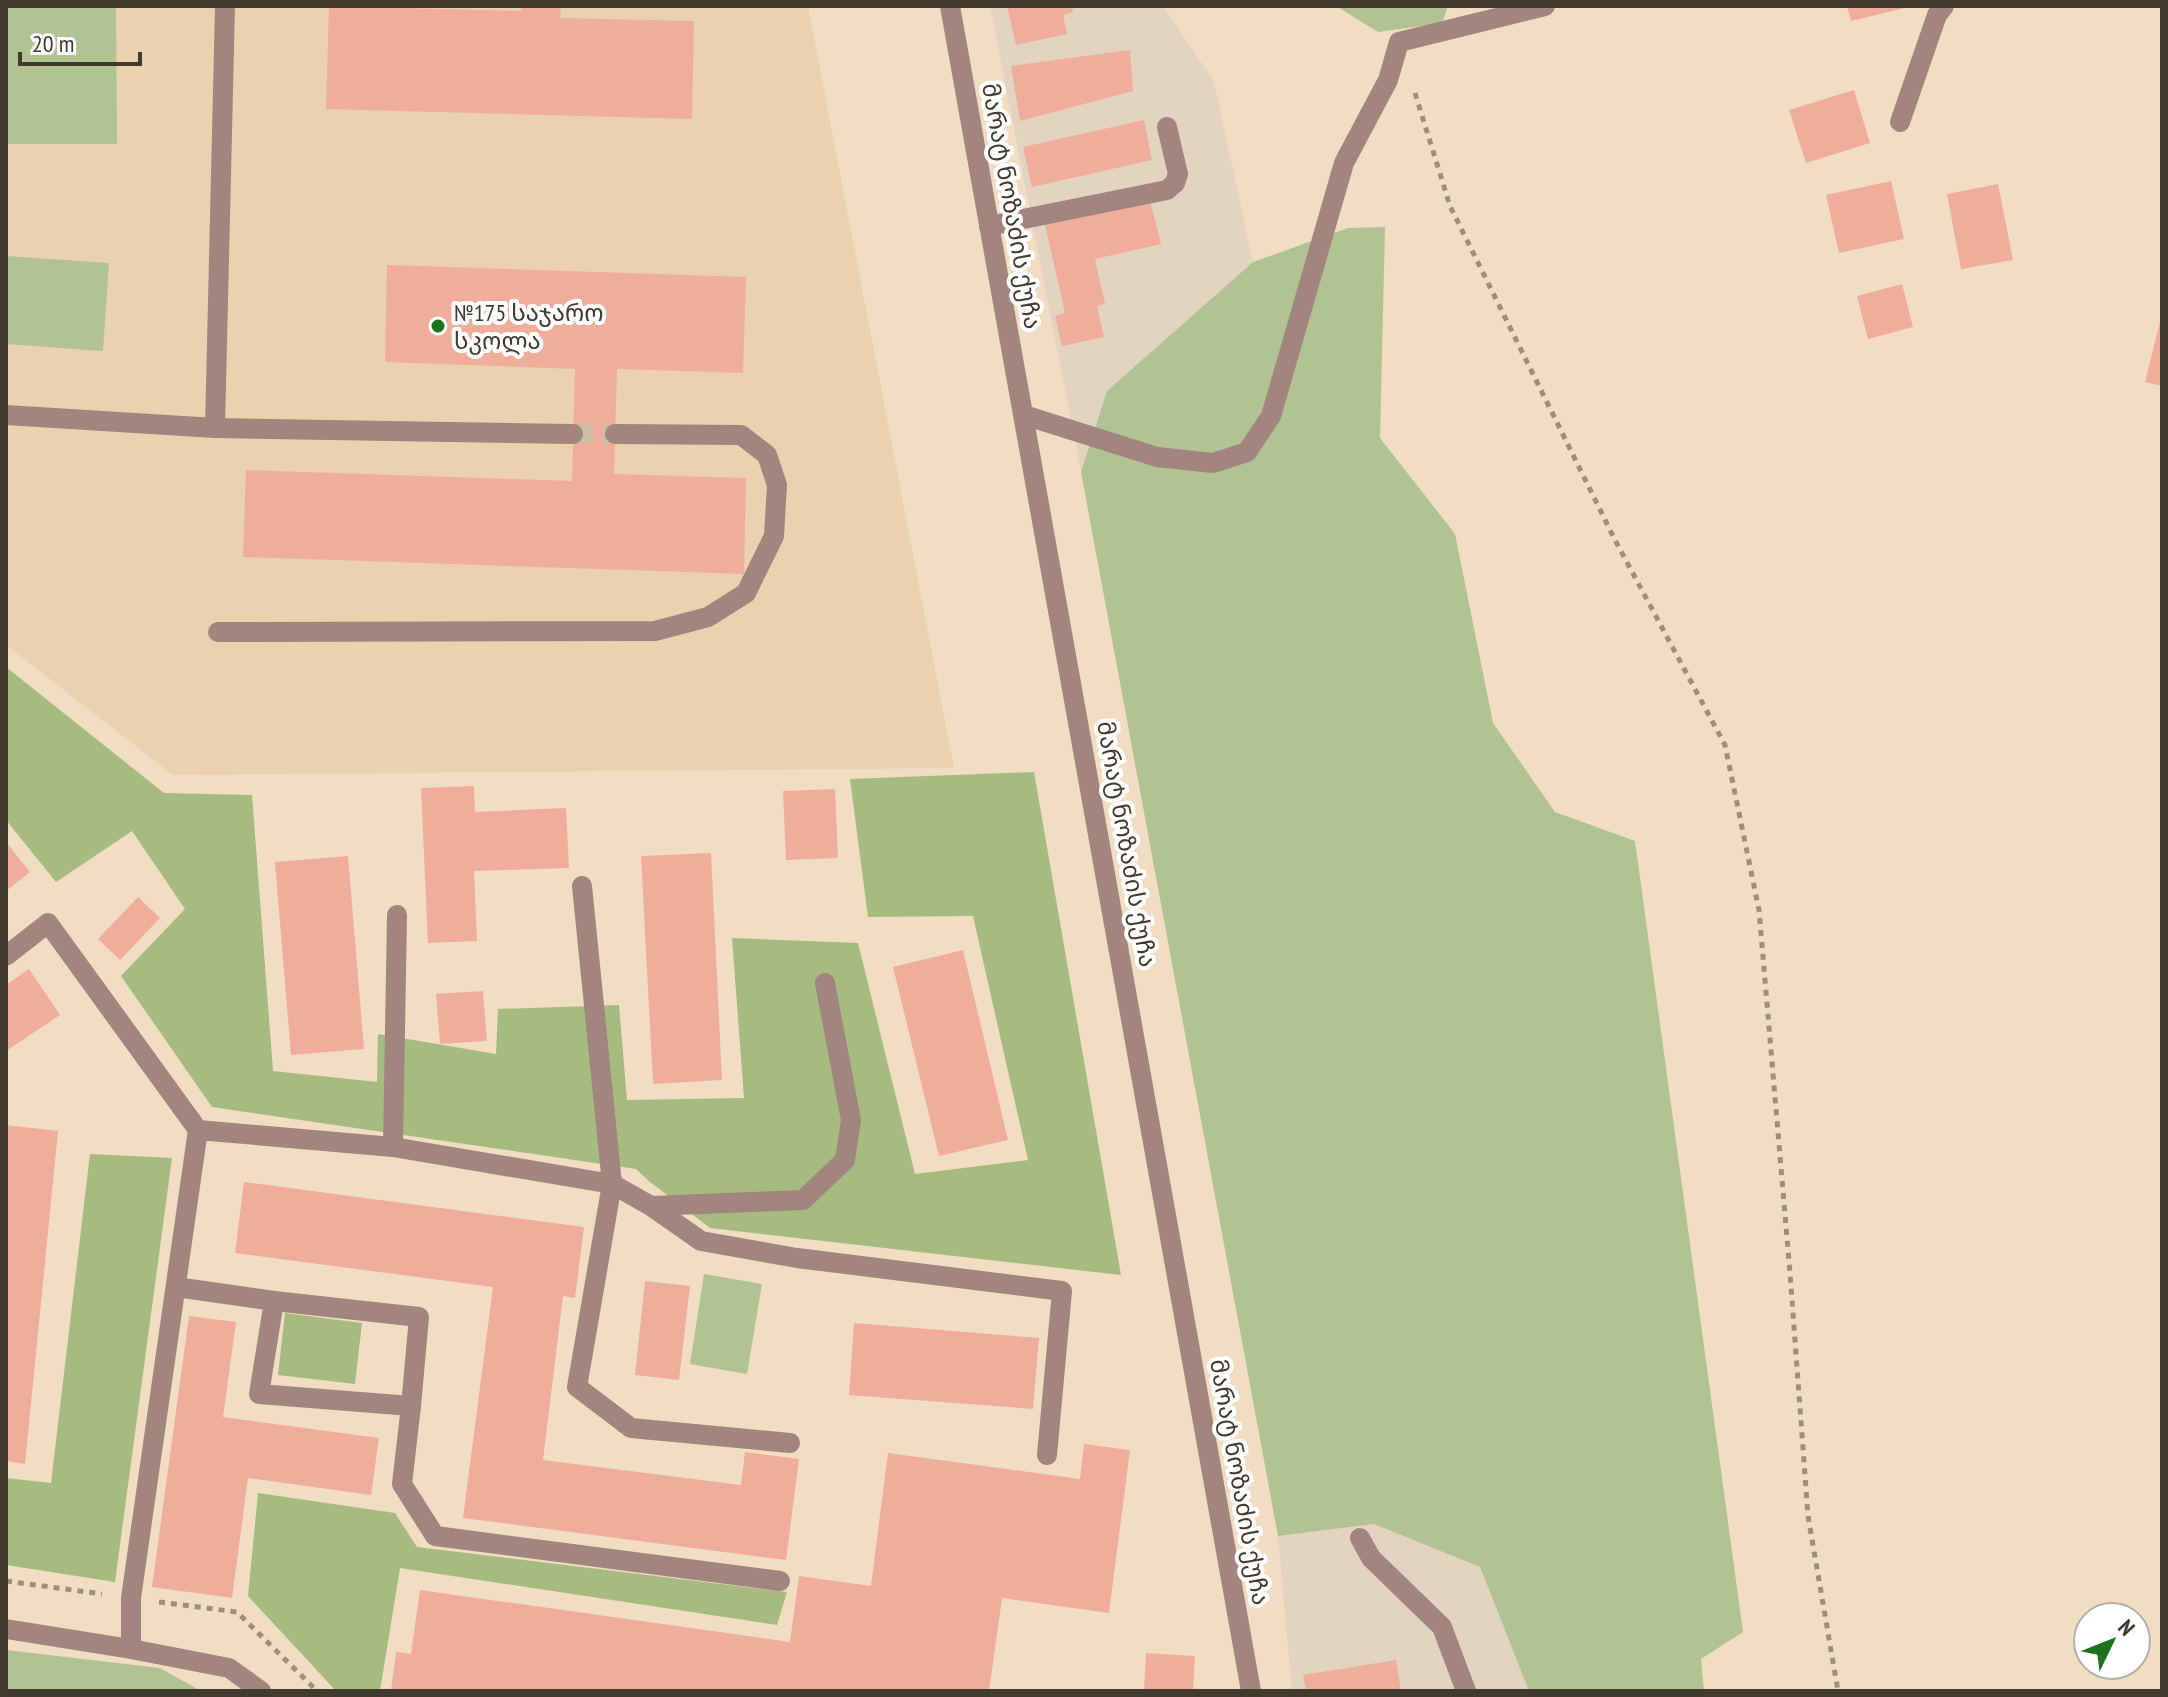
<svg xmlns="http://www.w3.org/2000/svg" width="2168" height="1697" viewBox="0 0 2168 1697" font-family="'PT Sans Narrow','Noto Sans Georgian',sans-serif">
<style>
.industrial{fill:#e2d4c1}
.built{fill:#ead2b0}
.green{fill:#b1c293}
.forest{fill:#a6bb80}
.building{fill:#f1ad9c}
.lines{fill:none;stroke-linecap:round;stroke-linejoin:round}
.minor-tunnel{stroke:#cebca5;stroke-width:20;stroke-dasharray:20 10;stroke-linecap:butt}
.path{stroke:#9d8f7c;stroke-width:5;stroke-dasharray:6 6;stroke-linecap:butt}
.minor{stroke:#a2857e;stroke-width:20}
.poi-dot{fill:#1d721c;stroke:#fff;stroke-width:3}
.labels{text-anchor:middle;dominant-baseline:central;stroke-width:8;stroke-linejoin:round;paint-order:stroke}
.street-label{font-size:24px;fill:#413a2f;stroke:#fff}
.poi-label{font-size:24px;fill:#413a2f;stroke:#fff;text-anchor:start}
</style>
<rect width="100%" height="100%" fill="#f1ddc2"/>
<!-- industrial -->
<g class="industrial">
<polygon points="990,6 1163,6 1214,81 1253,262 1107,391 1081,472"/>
<polygon points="1374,1524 1480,1567 1529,1691 1292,1691 1278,1536"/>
</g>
<!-- built -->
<polygon class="built" points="6,6 808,6 954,768 173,775 6,645"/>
<!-- green -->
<g class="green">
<polygon points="6,6 116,6 117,144 6,144"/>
<polygon points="1336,6 1448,6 1442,23 1378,32"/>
<polygon points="1385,227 1380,438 1455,534 1493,723 1555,812 1635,841 1743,1632 1701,1659 1704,1691 1529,1691 1480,1567 1374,1524 1278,1536 1081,472 1107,391 1253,262 1348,228"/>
<polygon points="6,256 109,263 103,351 6,344"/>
<polygon points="704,1274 762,1284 747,1374 690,1364"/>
<polygon points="6,1650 160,1668 201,1691 6,1691"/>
</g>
<!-- forest -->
<g class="forest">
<polygon points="6,667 164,793 252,795 273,1071 377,1082 378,1034 496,1054 498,1009 619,1005 627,1100 744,1098 732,938 858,943 915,1174 1028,1160 973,916 868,917 850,779 1034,772 1121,1275 710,1228 650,1182 636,1169 212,1107 121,976 185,909 132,831 56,882 6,820"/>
<polygon points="90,1154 172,1158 115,1582 6,1565 6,1478 51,1483"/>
<polygon points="285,1313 362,1323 355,1384 278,1375"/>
<polygon points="258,1493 395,1513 417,1547 787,1592 777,1625 400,1568 380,1691 336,1691 248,1596"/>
</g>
<!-- building -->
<g class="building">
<polygon points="329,6 521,11 521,6 561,6 560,18 694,21 692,119 326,109"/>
<polygon points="1007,6 1072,6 1073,12 1063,15 1067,34 1016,45"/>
<polygon points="1847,6 1908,6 1909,7 1851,21"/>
<polygon points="1130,50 1133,91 1020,121 1011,66"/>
<polygon points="1854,90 1870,143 1806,163 1789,110"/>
<polygon points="1144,120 1152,160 1032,187 1023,147"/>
<polygon points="1891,181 1904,239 1839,253 1826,195"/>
<polygon points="1998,184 2013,260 1961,269 1947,194"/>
<polygon points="1150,200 1161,244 1095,259 1105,304 1097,306 1104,337 1062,346 1055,316 1065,313 1045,225"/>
<polygon points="387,265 746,277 743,373 617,369 614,474 746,478 744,574 243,557 246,470 572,481 575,369 385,362"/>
<polygon points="1902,284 1913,327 1868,339 1857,296"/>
<polygon points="2161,318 2162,318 2162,386 2145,382"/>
<polygon points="474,786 475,812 566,808 569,868 474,871 477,941 428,943 421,788"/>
<polygon points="835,789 838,858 786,860 783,791"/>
<polygon points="6,842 30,872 6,891"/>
<polygon points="711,853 722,1080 653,1084 641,856"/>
<polygon points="348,856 364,1049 291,1055 275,862"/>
<polygon points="138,897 160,918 120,960 98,939"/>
<polygon points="963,950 1008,1140 939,1156 893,967"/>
<polygon points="29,969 60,1015 6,1051 6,985"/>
<polygon points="483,991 487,1041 440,1044 436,994"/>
<polygon points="6,1125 58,1131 25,1464 6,1461"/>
<polygon points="244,1182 584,1227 575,1298 563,1296 543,1460 741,1485 745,1452 799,1459 786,1560 463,1518 493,1287 235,1253"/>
<polygon points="645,1281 690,1286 679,1380 635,1375"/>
<polygon points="189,1316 236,1322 223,1417 379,1438 371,1495 248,1478 232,1598 152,1587"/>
<polygon points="854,1323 1039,1338 1033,1409 849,1395"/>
<polygon points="1084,1444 1130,1450 1109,1613 1002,1598 989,1691 391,1691 396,1652 411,1654 420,1590 790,1642 799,1576 871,1586 888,1453 1080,1479"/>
<polygon points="1146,1653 1195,1656 1193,1691 1144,1691"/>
<polygon points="1396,1660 1401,1691 1306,1691 1303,1675"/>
</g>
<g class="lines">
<!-- minor-tunnel -->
<polyline class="minor-tunnel" points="573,434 615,434"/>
<!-- path -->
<g class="path">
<polyline points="1415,93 1450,206 1615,540 1725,745 1759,910 1790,1273 1808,1516 1838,1691"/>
<polyline points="6,1581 102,1594"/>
<polyline points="159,1602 237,1612 317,1691"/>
</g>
<!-- minor -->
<g class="minor">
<polyline points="950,6 1251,1691"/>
<polyline points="1900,122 1937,15 1944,6"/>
<polyline points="989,226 1167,190 1175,183 1178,174 1167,127"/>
<polyline points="6,415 215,428 573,434"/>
<polyline points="1024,415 1157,457 1213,463 1247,452 1271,416 1344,163 1388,80 1399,42 1545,6"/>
<polyline points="215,428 225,6"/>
<polyline points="218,632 655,631 708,617 746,593 774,536 777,485 767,455 741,435 615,434"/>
<polyline points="582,886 612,1184 577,1387 631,1428 790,1443"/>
<polyline points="6,956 48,923 198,1130"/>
<polyline points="393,1147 397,915"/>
<polyline points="651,1206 803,1200 845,1160 851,1120 825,983"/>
<polyline points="176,1287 274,1301 259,1394 411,1406 402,1484 435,1536 780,1581"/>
<polyline points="274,1301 419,1317 411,1406"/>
<polyline points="1360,1538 1371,1558 1442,1627 1466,1691"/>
<polyline points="6,1629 131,1649 229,1668 261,1691"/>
<polyline points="131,1649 131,1598 198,1130 393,1147 612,1184 651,1206 701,1241 797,1258 1062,1291 1047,1455"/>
</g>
</g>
<!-- markers -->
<circle class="poi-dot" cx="438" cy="326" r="8"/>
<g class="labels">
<!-- street labels -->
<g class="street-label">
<text transform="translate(1012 206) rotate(80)">მარატ ნოზაძის ქუჩა</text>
<text transform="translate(1127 844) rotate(80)">მარატ ნოზაძის ქუჩა</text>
<text transform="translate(1240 1482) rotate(80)">მარატ ნოზაძის ქუჩა</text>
</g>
<!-- poi labels -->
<g class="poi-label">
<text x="454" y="312">№175 საჯარო<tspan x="454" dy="28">სკოლა</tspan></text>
</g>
</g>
<!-- border -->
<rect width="2168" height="1697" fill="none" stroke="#413a2f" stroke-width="16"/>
<!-- north arrow -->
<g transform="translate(2112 1641) rotate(47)"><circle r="38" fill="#ffffff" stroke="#b3b0ac" stroke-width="2"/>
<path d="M0-6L14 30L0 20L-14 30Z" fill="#1d721c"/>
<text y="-12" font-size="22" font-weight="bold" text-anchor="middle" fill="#413a2f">N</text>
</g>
<!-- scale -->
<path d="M20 52v12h120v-12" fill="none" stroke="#413a2f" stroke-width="4"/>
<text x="32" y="52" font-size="24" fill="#413a2f" stroke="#ffffff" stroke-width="6" paint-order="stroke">20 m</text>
</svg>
